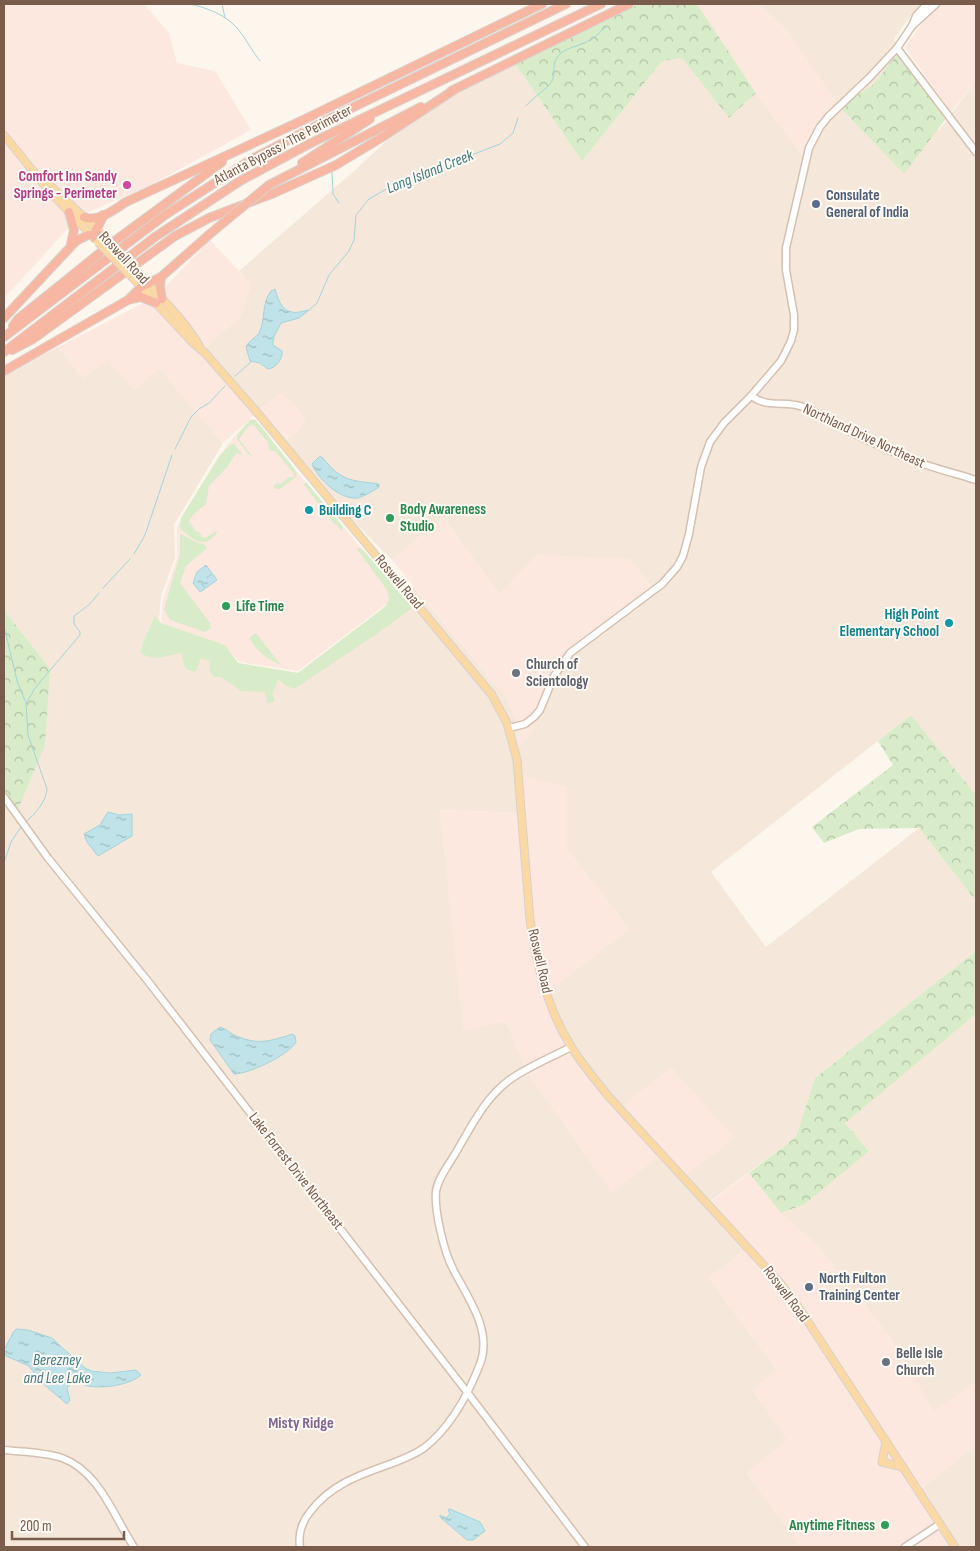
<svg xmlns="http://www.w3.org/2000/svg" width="980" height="1551" viewBox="0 0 980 1551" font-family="'Sofia Sans Condensed',sans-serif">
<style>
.residential{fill:#f5e8da;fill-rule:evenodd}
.commercial{fill:#fde8e0}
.green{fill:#d8ecc9}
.forest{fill:url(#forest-crowns)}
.water{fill:url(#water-ripples);stroke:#a5d3da}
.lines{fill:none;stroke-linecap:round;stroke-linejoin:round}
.stream{stroke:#a5d3da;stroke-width:1}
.secondary-casing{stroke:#d6c0b0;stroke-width:9}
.primary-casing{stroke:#dad1cd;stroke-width:9}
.highway-casing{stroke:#dad1cd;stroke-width:10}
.secondary{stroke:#fff;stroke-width:6}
.primary{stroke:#fbd9a5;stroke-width:7}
.highway{stroke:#f7b7a3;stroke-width:8}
.primary-bridge-casing{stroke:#dad1cd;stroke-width:9;stroke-linecap:butt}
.highway-bridge-casing{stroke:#dad1cd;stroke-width:10;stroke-linecap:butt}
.primary-bridge{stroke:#fbd9a5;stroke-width:7}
.highway-bridge{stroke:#f7b7a3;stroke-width:8}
.hotel-dot{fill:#d1479c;stroke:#fffaf3;stroke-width:2}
.service-dot{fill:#5c6f8a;stroke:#fffaf3;stroke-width:2}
.culture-dot{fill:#0f9aa8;stroke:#fffaf3;stroke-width:2}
.leisure-dot{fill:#2e9e5b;stroke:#fffaf3;stroke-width:2}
.worship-dot{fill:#6b7280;stroke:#fffaf3;stroke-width:2}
.labels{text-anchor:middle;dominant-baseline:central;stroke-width:4;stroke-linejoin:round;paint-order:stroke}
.street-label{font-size:15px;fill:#7a5c4d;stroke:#fffaf3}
.hotel-label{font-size:15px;font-weight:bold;fill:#b23c85;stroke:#fffaf3;text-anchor:end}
.service-label{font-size:15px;font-weight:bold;fill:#4e5e75;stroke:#fffaf3;text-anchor:start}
.leisure-label{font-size:15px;font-weight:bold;fill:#27864d;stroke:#fffaf3;text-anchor:start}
.culture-label{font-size:15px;font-weight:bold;fill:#0d838f;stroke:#fffaf3;text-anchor:start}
.worship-label{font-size:15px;font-weight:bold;fill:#5b616d;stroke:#fffaf3;text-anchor:start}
.water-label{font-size:16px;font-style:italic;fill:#437c86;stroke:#fffaf3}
.neighbourhood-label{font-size:16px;font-weight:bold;fill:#846695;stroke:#fffaf3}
</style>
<defs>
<pattern id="forest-crowns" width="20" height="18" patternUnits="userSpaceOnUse" patternTransform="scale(1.25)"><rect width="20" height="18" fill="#d8ecc9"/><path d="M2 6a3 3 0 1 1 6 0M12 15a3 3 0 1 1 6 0" fill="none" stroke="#b4c2a5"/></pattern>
<pattern id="water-ripples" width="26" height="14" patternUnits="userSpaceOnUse" patternTransform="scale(1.25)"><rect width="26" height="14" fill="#bfe3e8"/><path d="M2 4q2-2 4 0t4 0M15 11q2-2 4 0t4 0" fill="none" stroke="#a0bbbe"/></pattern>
</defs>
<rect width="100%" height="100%" fill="#fdf6ec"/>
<!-- residential -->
<g class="residential">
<path d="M759,4H920L894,38L898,53L873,85L839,106L939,130L976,81V795L911,715L711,872L766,947L919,828L976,901V951L815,1078L796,1137L708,1203L746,1249L709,1278L777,1370L787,1440L792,1535L800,1547H4V797L50,669L4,610V374L58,347L83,378L108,359L160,369L223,443L174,525L175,558L161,595L159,619L160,623L225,645L238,663L298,673L413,586L505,696L516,719L518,746L526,740L499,594L443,517L392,560L336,504L282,444L301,428L305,418L282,393L254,414L204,348L240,317L251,284L239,271L354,171L424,106L514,62L582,161L662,61L682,58L729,117L756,93L803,156L804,57L790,34ZM567,786V849L629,929L545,993L577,1059L619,1108L734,1138L682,1177L658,1157L527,1072L506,1021L464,1030L440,810L521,813ZM28,1330L43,1335L58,1342L85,1368L109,1373L125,1370L138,1377L125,1384L118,1385L95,1387L78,1383H72L67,1388L70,1398L67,1404L53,1390L44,1385L29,1366L12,1359V1337L14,1331Z"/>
<polygon points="976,1014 976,1382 934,1412 889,1336 818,1246 781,1213 805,1204 869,1150 844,1123"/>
<polygon points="976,1445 976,1547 955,1547 918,1491"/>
</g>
<!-- commercial -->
<g class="commercial">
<polygon points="4,4 144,4 169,33 177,63 215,71 251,130 149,186 79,216 24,277 4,297"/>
<polygon points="697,4 759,4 790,34 839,106 824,118 803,156 756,93"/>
<polygon points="940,4 976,4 976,81 951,112 905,47 932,10"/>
<polygon points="210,240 251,284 240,317 205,348 245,391 254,414 282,393 306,418 301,428 282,444 254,415 249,419 255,419 270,440 400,594 298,671 239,662 225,645 161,623 162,603 177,558 177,528 181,518 227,445 249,420 223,443 160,369 134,390 108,360 83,378 58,347 155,297"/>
<polygon points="443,517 499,594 537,555 630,559 655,590 584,640 553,678 537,721 526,740 518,746 516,719 505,696 392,560"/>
<polygon points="518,776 567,786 567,849 629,929 545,993 577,1059 620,1108 671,1067 734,1138 682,1178 658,1157 612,1193 527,1072 506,1021 463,1031 440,810 521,813"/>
<polygon points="749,1173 781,1213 818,1246 889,1336 934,1411 976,1382 976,1445 918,1491 955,1547 800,1547 792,1535 746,1473 787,1440 752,1389 777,1370 709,1278 746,1249 708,1204"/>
</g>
<!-- green -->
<g class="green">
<polygon points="250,420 255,420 260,425 296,471 297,474 295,478 280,489 275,489 273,486 277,483 280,484 289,477 293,477 294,474 276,452 269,450 268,443 253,424 248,427 239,439 252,456 249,455 237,439 237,435"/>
<path d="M231,444H234L243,455L236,453L228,466L209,486L206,504L193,515L189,521L196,532L198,531L203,538L207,537L216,531L217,533C215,535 213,537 211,539C201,548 187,535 180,528L181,518L220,455Z"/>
<polygon points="306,482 343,527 343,530 341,531 337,525 334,524 304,485"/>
<polygon points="181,534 198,543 204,544 207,548 186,566 180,583 210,623 211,628 205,632 170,620 164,609 180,554 180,535"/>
<path d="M356,548H360L365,552L412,608L378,633L294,689L283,684L280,680H278L273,692L274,702L267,703L265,692L241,691L221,677H214L210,671V661L201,658L196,671C185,674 183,662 182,653C168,655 151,663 141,652C141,642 151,627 155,616L161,623L225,645L238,663L298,673L386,606L389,599L387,590Z"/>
<path d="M256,633L281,665C265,658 258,652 249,638Z"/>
</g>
<!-- forest -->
<g class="forest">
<polygon points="638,4 697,4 756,93 729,118 682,58 662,61 582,161 514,62 597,25"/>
<polygon points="898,53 933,100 951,112 904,174 839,106 873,85"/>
<polygon points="4,610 50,669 45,745 16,814 4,797"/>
<polygon points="911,715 976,795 976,901 919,828 859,829 824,843 812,827 893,765 878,741"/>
<polygon points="976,951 976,1014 845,1123 869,1151 805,1204 781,1213 749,1173 796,1137 815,1078"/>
</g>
<!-- water -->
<g class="water">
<path d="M275,289C280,308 287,317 308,310V311L299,318L281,323C278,330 272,337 273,345L282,351C283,359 276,368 268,369L260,363L250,361L246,347C249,340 255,339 259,333C266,319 261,304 271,291Z"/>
<path d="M319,457H322C342,482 350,480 379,484V487C373,491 365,496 358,498C340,500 318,479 312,464Z"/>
<polygon points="206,565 212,573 206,578 213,574 217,580 206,588 201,583 205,589 200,592 193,583 197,572"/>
<polygon points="108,812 119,815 132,814 132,836 98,856 87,842 84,834 100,825"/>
<path d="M220,1027C226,1029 229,1032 234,1035C259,1046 269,1041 293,1034L295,1036L296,1042C289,1055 249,1074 234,1074L210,1040L211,1034Z"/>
<path d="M17,1329L28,1330L52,1338L85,1368L92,1371L109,1373L136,1370L141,1375C131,1385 102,1389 88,1386C84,1385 80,1383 76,1382C72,1382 69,1385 67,1388L70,1400L67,1404L41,1382L29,1366L6,1356L4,1350L14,1331Z"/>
<polygon points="450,1509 480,1522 485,1531 473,1540 467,1540 440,1517 440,1515 446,1518 450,1514 448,1510"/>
</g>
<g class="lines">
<!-- stream -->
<g class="stream">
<path d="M190,4C208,8 226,15 238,29C246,39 252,51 260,61"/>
<polyline points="222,4 225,18"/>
<path d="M526,106C532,98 549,88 552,81C556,72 551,63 559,55C566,48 575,47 584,43C593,39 599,34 606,26"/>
<polyline points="332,172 333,194 339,203"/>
<polyline points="308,311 317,303 329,275 349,251 354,240 356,215 369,199 397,183 418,176 500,144 513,133 518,118"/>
<polyline points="235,376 251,362"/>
<polyline points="175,449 191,417 199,409 209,403 225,386"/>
<polyline points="134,554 145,535 172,455"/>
<polyline points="103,588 130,559"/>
<polyline points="4,626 17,681 26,703"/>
<path d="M26,822C35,814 46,802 47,789L28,735L26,704L35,688L80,635V632L74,624V616L90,604L99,593"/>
<polyline points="4,863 11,842 21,827"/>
</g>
<defs>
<g id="secondary">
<polyline points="912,26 936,4"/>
<polyline points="897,48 976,152"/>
<path d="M751,396C770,409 784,400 803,407C815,411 825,420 837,425C854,434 871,442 889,450C917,464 947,471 976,480"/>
<polyline points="509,728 525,724 534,717 540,710 554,676 570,653 662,584 677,567 683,556 689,534 701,467 710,442 724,423 751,396 781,361 791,341 794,330 794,315 786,270 786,248 809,148 820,127 828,117 869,78 897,48 912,26 916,16 927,4"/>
<polyline points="4,797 48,858 147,980 467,1392 585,1547"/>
<path d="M4,1450C23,1452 44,1452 62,1458C99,1471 114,1517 134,1547"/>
<path d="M300,1547C298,1534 302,1522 310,1512C330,1485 359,1475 390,1464C401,1460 414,1455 424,1448C451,1427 468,1395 480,1364C493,1330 467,1297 453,1269C444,1252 434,1210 436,1191C438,1178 448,1166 455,1154C470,1129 484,1099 508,1081C527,1067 550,1058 571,1047"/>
<polyline points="905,1547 940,1524"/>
</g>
<g id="primary">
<polyline points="4,135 49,191 94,238"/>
<polyline points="43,179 99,231"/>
<path d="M135,269C157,295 184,318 200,347"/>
<path d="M129,274L192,342L205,353L255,410L492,695L507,723L517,760L530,920C536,964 548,1010 572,1048C583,1065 596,1081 609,1097L781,1284L795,1302L955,1547"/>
<polyline points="886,1441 882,1462 903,1467"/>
</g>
<g id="highway">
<polyline points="451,91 629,4"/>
<polyline points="302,163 370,119"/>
<polyline points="269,185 421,107"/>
<polyline points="69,212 74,230 71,244"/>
<path d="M84,217C98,223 115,209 126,202L299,122L542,4"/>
<path d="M95,238C93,228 102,224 103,215"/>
<polyline points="161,277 160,287 162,299"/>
<polyline points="130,298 141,287 161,277 211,233"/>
<polyline points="4,318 76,241 88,235 103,235"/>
<polyline points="13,326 18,319 116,240 222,162"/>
<polyline points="4,337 165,215 252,159 331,118 566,4"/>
<polyline points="12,350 33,339 175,236 209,218 274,193 336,165 384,136 454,90"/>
<polyline points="4,352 155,237 240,181 311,143 601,4"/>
<polyline points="4,371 128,300 141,297 156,303"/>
</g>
</defs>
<!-- secondary casing -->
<use href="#secondary" class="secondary-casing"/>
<!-- primary casing -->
<use href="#primary" class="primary-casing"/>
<!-- highway casing -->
<use href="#highway" class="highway-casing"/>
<!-- secondary -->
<use href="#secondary" class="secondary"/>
<!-- primary -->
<use href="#primary" class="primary"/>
<!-- highway -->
<use href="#highway" class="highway"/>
<defs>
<g id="primary-bridge">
<polyline points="104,237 135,269"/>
<polyline points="98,242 129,274"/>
</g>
<polyline id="highway-bridge" points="211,233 269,185"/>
</defs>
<!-- primary-bridge casing -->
<use href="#primary-bridge" class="primary-bridge-casing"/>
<!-- highway-bridge casing -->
<use href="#highway-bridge" class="highway-bridge-casing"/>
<!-- primary-bridge -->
<use href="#primary-bridge" class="primary-bridge"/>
<!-- highway-bridge -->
<use href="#highway-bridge" class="highway-bridge"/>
</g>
<!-- markers -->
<circle class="hotel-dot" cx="127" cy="185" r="5"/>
<g class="service-dot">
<circle cx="816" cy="204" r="5"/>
<circle cx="809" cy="1287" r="5"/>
</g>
<g class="culture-dot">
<circle cx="309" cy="510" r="5"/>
<circle cx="949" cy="623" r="5"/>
</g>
<g class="leisure-dot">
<circle cx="390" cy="518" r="5"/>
<circle cx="226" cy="606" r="5"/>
<circle cx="885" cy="1525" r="5"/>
</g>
<g class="worship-dot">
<circle cx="516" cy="673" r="5"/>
<circle cx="886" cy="1362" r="5"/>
</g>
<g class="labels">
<!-- street labels -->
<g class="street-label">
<text transform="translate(283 145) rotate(-28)">Atlanta Bypass / The Perimeter</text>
<text transform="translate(124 258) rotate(47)">Roswell Road</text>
<text transform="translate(864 436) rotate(25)">Northland Drive Northeast</text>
<text transform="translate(399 582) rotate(50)">Roswell Road</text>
<text transform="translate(540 961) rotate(77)">Roswell Road</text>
<text transform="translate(296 1171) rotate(52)">Lake Forrest Drive Northeast</text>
<text transform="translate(786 1294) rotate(53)">Roswell Road</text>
</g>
<!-- hotel labels -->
<g class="hotel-label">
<text x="117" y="176">Comfort Inn Sandy<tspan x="117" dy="17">Springs - Perimeter</tspan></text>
</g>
<!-- service labels -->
<g class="service-label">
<text x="826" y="195">Consulate<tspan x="826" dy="17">General of India</tspan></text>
<text x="819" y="1278">North Fulton<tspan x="819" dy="17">Training Center</tspan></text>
</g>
<!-- leisure labels -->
<g class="leisure-label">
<text x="400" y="509">Body Awareness<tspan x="400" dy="17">Studio</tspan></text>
<text x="236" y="606">Life Time</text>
<text x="875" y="1525" text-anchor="end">Anytime Fitness</text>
</g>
<!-- culture labels -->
<g class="culture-label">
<text x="319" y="510">Building C</text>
<text x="939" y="614" text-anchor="end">High Point<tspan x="939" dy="17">Elementary School</tspan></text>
</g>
<!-- worship labels -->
<g class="worship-label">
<text x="526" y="664">Church of<tspan x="526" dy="17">Scientology</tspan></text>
<text x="896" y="1353">Belle Isle<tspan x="896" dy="17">Church</tspan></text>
</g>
<!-- water labels -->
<g class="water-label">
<text transform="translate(430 172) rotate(-22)">Long Island Creek</text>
<text x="57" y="1360">Berezney<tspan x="57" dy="18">and Lee Lake</tspan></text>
</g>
<!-- neighbourhood labels -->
<g class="neighbourhood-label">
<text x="301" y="1423">Misty Ridge</text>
</g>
</g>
<!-- border -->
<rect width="980" height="1551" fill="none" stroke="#7a5c4d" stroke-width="10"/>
<!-- scale -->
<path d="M12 1531v8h112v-8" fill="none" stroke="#7a5c4d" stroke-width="2.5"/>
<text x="20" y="1531" font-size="15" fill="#7a5c4d" stroke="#fffaf3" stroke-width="4" paint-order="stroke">200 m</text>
</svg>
